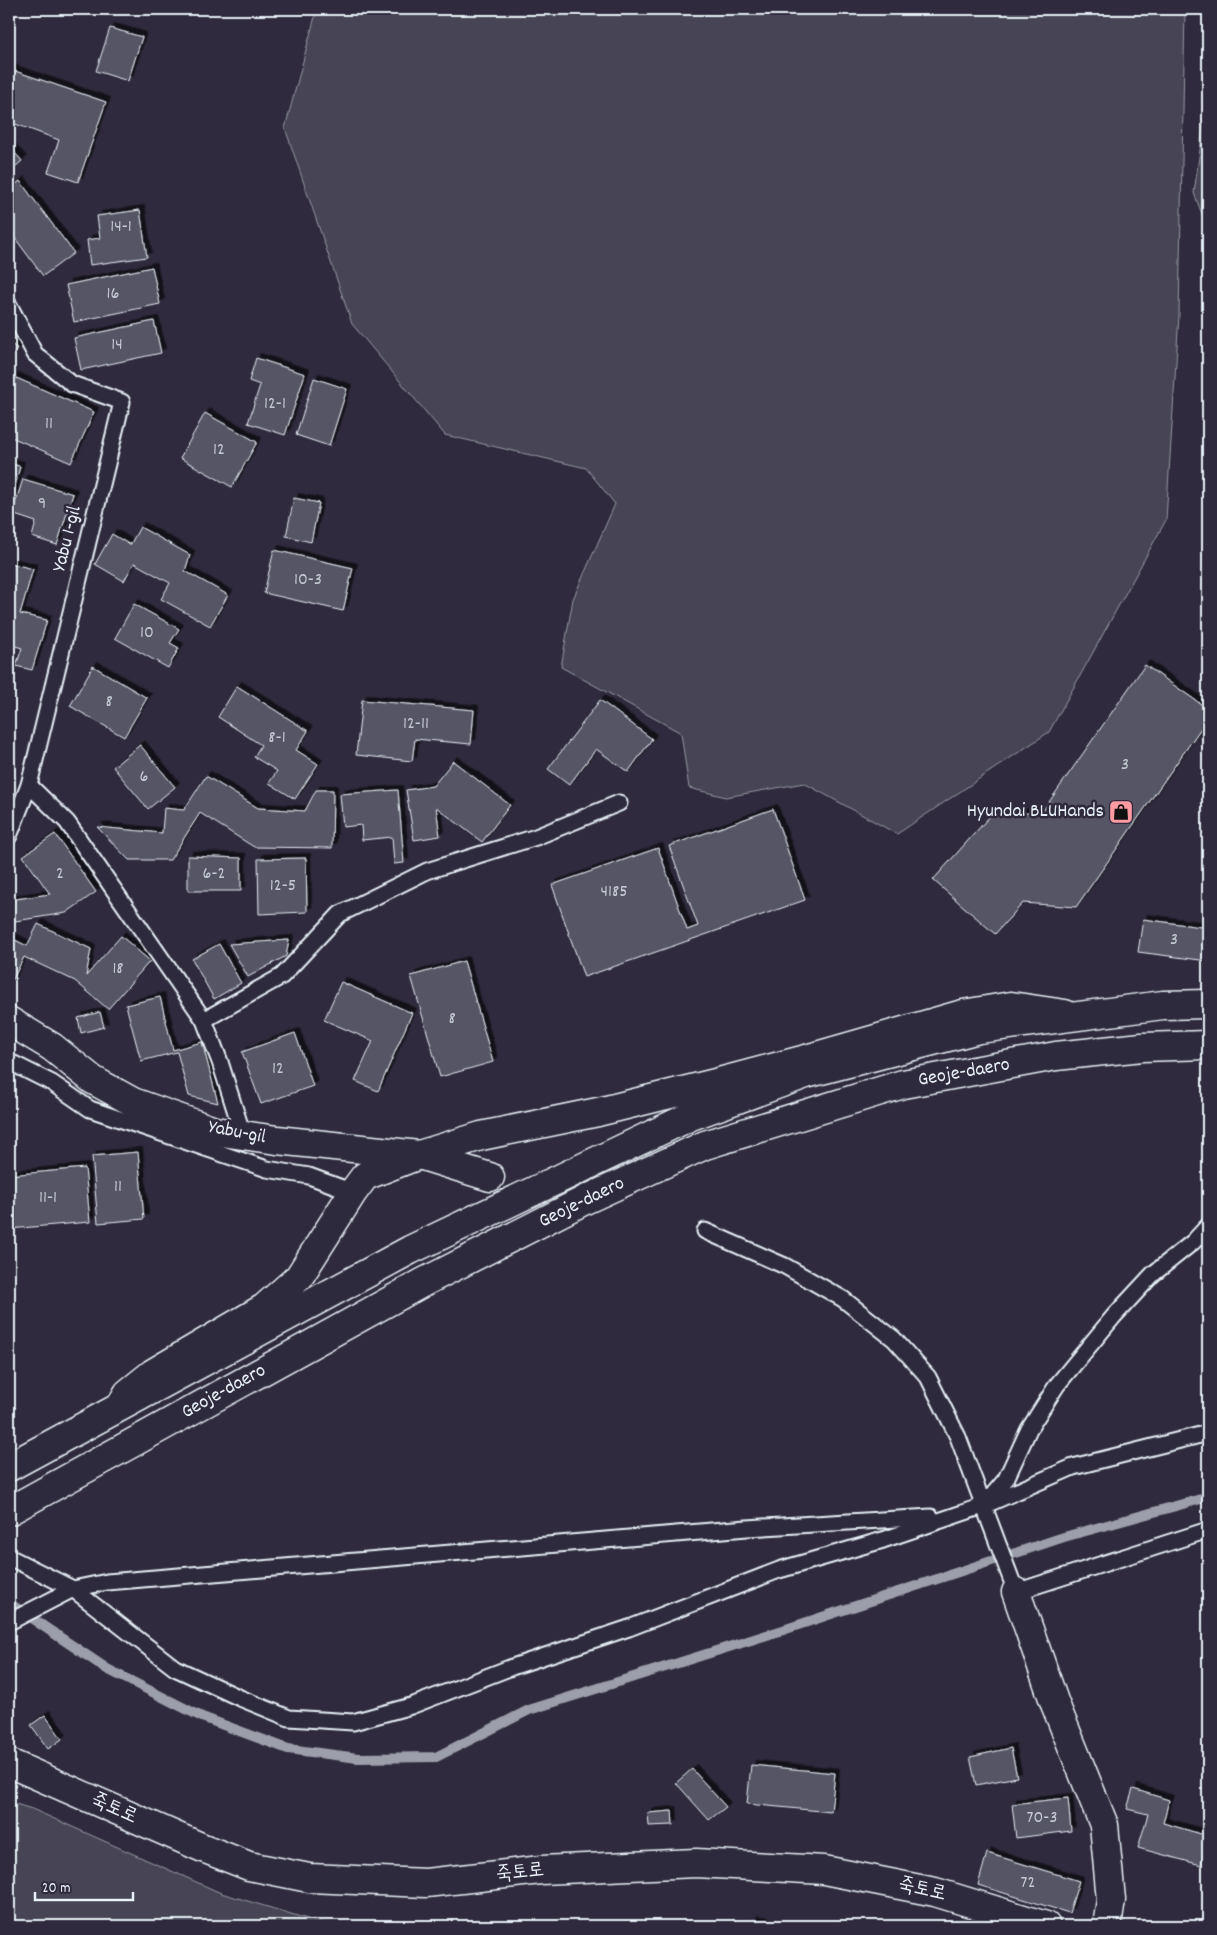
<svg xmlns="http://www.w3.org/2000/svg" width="1217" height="1935" viewBox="0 0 1217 1935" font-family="Dekko,'Poor Story',sans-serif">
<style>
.green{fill:#464455;stroke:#979aa6}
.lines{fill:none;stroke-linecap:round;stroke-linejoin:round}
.stream{stroke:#9c9fab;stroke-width:10}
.building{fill:#575565;stroke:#e8f1f8;filter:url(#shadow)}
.lane-casing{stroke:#e8f1f8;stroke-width:19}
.street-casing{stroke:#e8f1f8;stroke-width:31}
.secondary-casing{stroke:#e8f1f8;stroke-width:31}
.lane{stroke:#2f2a3d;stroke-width:15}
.street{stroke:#2f2a3d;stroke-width:28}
.secondary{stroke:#2f2a3d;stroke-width:28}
.labels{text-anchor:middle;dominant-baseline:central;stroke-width:5;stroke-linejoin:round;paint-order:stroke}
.number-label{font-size:18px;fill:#c4cad3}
.street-label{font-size:20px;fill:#e8f1f8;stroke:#2f2a3d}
.poi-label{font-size:20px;fill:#e8f1f8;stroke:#2f2a3d;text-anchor:end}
</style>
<defs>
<filter id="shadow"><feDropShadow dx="4.5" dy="-4.5" stdDeviation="0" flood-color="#0009"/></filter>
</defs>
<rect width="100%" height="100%" fill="#2f2a3d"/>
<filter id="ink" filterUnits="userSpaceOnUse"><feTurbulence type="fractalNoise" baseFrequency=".02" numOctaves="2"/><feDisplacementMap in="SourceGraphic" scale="10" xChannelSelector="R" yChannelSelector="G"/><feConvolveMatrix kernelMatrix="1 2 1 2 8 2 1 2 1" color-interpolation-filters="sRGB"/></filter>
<g filter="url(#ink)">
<!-- green -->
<g class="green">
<polygon points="317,9 1185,9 1179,315 1166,520 1049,732 897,834 804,783 726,797 689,788 681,733 561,667 573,599 615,504 586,468 445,435 352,324 285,128"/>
<polygon points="1208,91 1208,230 1194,193"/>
<polygon points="9,1802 32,1809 221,1893 331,1926 9,1926"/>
</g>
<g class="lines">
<!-- stream -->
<polyline class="stream" points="9,1603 107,1669 202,1717 288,1749 358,1758 436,1757 529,1710 783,1630 1064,1537 1208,1497"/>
</g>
<!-- building -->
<g class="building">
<polygon points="110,28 142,37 128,81 96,71"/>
<polygon points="9,69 106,102 78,182 48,172 59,140 10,122 14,112 9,111"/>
<polygon points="9,146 22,161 9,172"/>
<polygon points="20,181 74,253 43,276 12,234 9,236 9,190"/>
<polygon points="140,210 147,257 90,265 87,240 100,238 97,216"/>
<polygon points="152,267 160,304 74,322 66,285"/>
<polygon points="154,321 161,353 81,370 74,338"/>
<polygon points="9,343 17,348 9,363"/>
<polygon points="256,358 305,374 285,435 248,423 260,385 249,381"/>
<polygon points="14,377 94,412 71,463 9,436 9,389"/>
<polygon points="314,378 347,389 329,446 296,435"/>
<polygon points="205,413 257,442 232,487 180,458"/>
<polygon points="9,464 20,466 9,512"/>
<polygon points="23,479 73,494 57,545 32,537 36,522 12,514"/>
<polygon points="294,498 319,503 311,542 286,536"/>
<polygon points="140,527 190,555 185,571 228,595 210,626 161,599 170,583 134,563 124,581 95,564 112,534 130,545"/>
<polygon points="274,550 353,568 343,611 264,593"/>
<polygon points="9,563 33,569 20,614 47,620 32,670 16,666 22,648 9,644"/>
<polygon points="134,604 179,629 170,643 179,648 168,668 115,638"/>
<polygon points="1145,665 1208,709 1208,718 1076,907 1023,903 995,934 933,880 990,816 1042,812"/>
<polygon points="93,666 147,698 124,737 70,706"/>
<polygon points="237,686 308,731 296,750 318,764 295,799 269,783 277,771 254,757 261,745 218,717"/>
<polygon points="362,700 474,710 471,744 415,739 412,761 356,755"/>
<polygon points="600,700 652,739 628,772 596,749 569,785 548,769"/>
<polygon points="140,745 175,787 148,809 113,767"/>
<polygon points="453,761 510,805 482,842 436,807 440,836 414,840 406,790 433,786"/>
<polygon points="206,776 258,808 305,811 316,790 333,790 332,848 254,847 200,813 170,860 129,860 97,827 162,833 164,808 184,810"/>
<polygon points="398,790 404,863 394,864 392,837 362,840 361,825 343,827 340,794"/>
<polygon points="773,809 805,900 584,977 552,885 658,848 687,930 698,926 669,846"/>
<polygon points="55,834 96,892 66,913 9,922 9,900 50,894 23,856"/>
<polygon points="188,856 241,858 241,891 188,891"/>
<polygon points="306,858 307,912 259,914 258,859"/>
<polygon points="1143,919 1208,928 1208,961 1138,952"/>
<polygon points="38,924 91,949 86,976 121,936 150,961 108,1009 75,981 24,957 9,987 9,937 27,946"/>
<polygon points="289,940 286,956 248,977 229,944"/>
<polygon points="219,944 241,983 214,999 192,959"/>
<polygon points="464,961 493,1062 440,1077 411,976"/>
<polygon points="341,982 412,1013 378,1091 355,1081 373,1041 324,1020"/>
<polygon points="160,997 173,1050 202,1042 218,1103 189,1096 177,1052 141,1061 126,1005"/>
<polygon points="100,1012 104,1027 81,1033 78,1018"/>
<polygon points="295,1033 313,1086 261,1104 242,1052"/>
<polygon points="138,1152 144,1219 98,1223 92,1156"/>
<polygon points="85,1168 90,1222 9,1229 9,1175"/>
<polygon points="45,1715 62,1739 48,1749 31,1725"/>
<polygon points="9,1727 13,1728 9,1744"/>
<polygon points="1011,1748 1017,1777 976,1785 970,1757"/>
<polygon points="751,1765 835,1773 831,1812 747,1804"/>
<polygon points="692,1769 726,1807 709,1820 676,1783"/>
<polygon points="1133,1789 1169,1800 1163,1823 1208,1836 1201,1865 1138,1848 1148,1814 1127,1809"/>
<polygon points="1068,1798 1071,1831 1016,1838 1012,1804"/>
<polygon points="672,1811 673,1825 649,1826 648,1813"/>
<polygon points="987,1853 1079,1881 1069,1913 978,1885"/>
<polygon points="753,1920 783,1926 752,1926"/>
</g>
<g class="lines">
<defs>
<g id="lane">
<polyline points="9,305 35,354 72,384 122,402 29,785 9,836"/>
<polyline points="29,785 67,822 204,1020 220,1062 243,1135"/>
<polyline points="204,1020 282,976 340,914 427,871 536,837 619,803"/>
<polyline points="9,1063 14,1064 52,1083 90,1109 267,1169 309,1176 353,1192"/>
<polyline points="705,1231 785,1266 843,1299 894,1339 928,1377 958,1437 1016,1592 1208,1530"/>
<polyline points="986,1503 1006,1479 1029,1429 1057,1385 1114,1316 1153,1274 1193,1242 1208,1226"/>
<polyline points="9,1557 73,1589 175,1668 240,1698 289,1718 353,1722 411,1706 512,1667 629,1628 779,1570 883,1540 983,1506 1073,1467 1208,1433"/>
<polyline points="9,1622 73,1589 107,1582 747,1528 931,1517"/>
</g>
<g id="street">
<polyline points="9,1021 52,1047 93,1080 133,1102 215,1131 277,1140 419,1155 490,1177"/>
<polyline points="124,1400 128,1393 153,1373 264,1308 299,1277 353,1192 365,1176 419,1155 481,1136 598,1112 715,1083 806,1059 963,1014 1011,1006 1065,1014"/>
<polyline points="1016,1592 1055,1704 1104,1825 1111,1900 1107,1926"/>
</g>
<g id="secondary">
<polyline points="9,1467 410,1250 691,1116 806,1074 979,1029 1163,1005 1208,1004"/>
<polyline points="9,1511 424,1282 585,1200 705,1145 903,1084 1056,1056 1142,1047 1208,1045"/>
<polyline points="9,1763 203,1848 249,1866 309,1878 426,1883 541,1870 696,1863 824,1870 935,1892 1046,1926"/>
</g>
</defs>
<!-- lane casing -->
<use href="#lane" class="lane-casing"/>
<!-- street casing -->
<use href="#street" class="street-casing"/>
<!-- secondary casing -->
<use href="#secondary" class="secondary-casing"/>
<!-- lane -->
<use href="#lane" class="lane"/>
<!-- street -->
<use href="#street" class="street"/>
<!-- secondary -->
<use href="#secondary" class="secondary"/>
</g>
</g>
<!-- icons -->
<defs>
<symbol id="shop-square" viewBox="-11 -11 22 22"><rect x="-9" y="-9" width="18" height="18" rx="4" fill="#ff9aa2" stroke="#2f2a3d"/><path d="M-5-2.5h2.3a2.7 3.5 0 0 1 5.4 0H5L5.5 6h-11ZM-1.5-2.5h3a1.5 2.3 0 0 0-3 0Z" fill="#111"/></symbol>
</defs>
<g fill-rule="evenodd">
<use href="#shop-square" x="1107" y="798" width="28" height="28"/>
</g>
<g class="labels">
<!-- number labels -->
<g class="number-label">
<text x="121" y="227">14-1</text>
<text x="113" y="294">16</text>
<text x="117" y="345">14</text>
<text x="275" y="404">12-1</text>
<text x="49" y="424">11</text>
<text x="219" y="450">12</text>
<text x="42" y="504">9</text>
<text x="308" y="580">10-3</text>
<text x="147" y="633">10</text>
<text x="109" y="702">8</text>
<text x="416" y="724">12-11</text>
<text x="277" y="738">8-1</text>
<text x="1125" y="765">3</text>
<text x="144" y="777">6</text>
<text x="60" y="874">2</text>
<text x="214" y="874">6-2</text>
<text x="283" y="886">12-5</text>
<text x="614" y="892">4185</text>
<text x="1174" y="940">3</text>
<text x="118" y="969">18</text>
<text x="452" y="1019">8</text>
<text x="278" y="1069">12</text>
<text x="118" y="1187">11</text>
<text x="48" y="1198">11-1</text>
<text x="1042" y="1818">70-3</text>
<text x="1028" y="1883">72</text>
</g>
<!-- street labels -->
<g class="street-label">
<text transform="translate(68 539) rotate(-76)">Yabu 1-gil</text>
<text transform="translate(964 1073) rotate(-10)">Geoje-daero</text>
<text transform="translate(237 1133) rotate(11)">Yabu-gil</text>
<text transform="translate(582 1203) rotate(-26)">Geoje-daero</text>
<text transform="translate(224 1392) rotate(-29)">Geoje-daero</text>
<text transform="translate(114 1809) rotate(24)">죽토로</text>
<text transform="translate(520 1873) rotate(-6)">죽토로</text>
<text transform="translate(922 1890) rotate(13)">죽토로</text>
</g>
<!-- poi labels -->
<g class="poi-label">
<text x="1104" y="812">Hyundai BLUHands</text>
</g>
</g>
<!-- margin -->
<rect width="1217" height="1935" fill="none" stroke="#2f2a3d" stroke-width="30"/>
<rect x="15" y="15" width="1187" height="1905" fill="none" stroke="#e8f1f8" stroke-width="2" filter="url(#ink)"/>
<!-- scale -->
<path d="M35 1892v8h98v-8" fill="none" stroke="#e8f1f8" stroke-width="2.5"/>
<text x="42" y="1892" font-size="15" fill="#e8f1f8" stroke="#2f2a3d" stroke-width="4" paint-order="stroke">20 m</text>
</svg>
